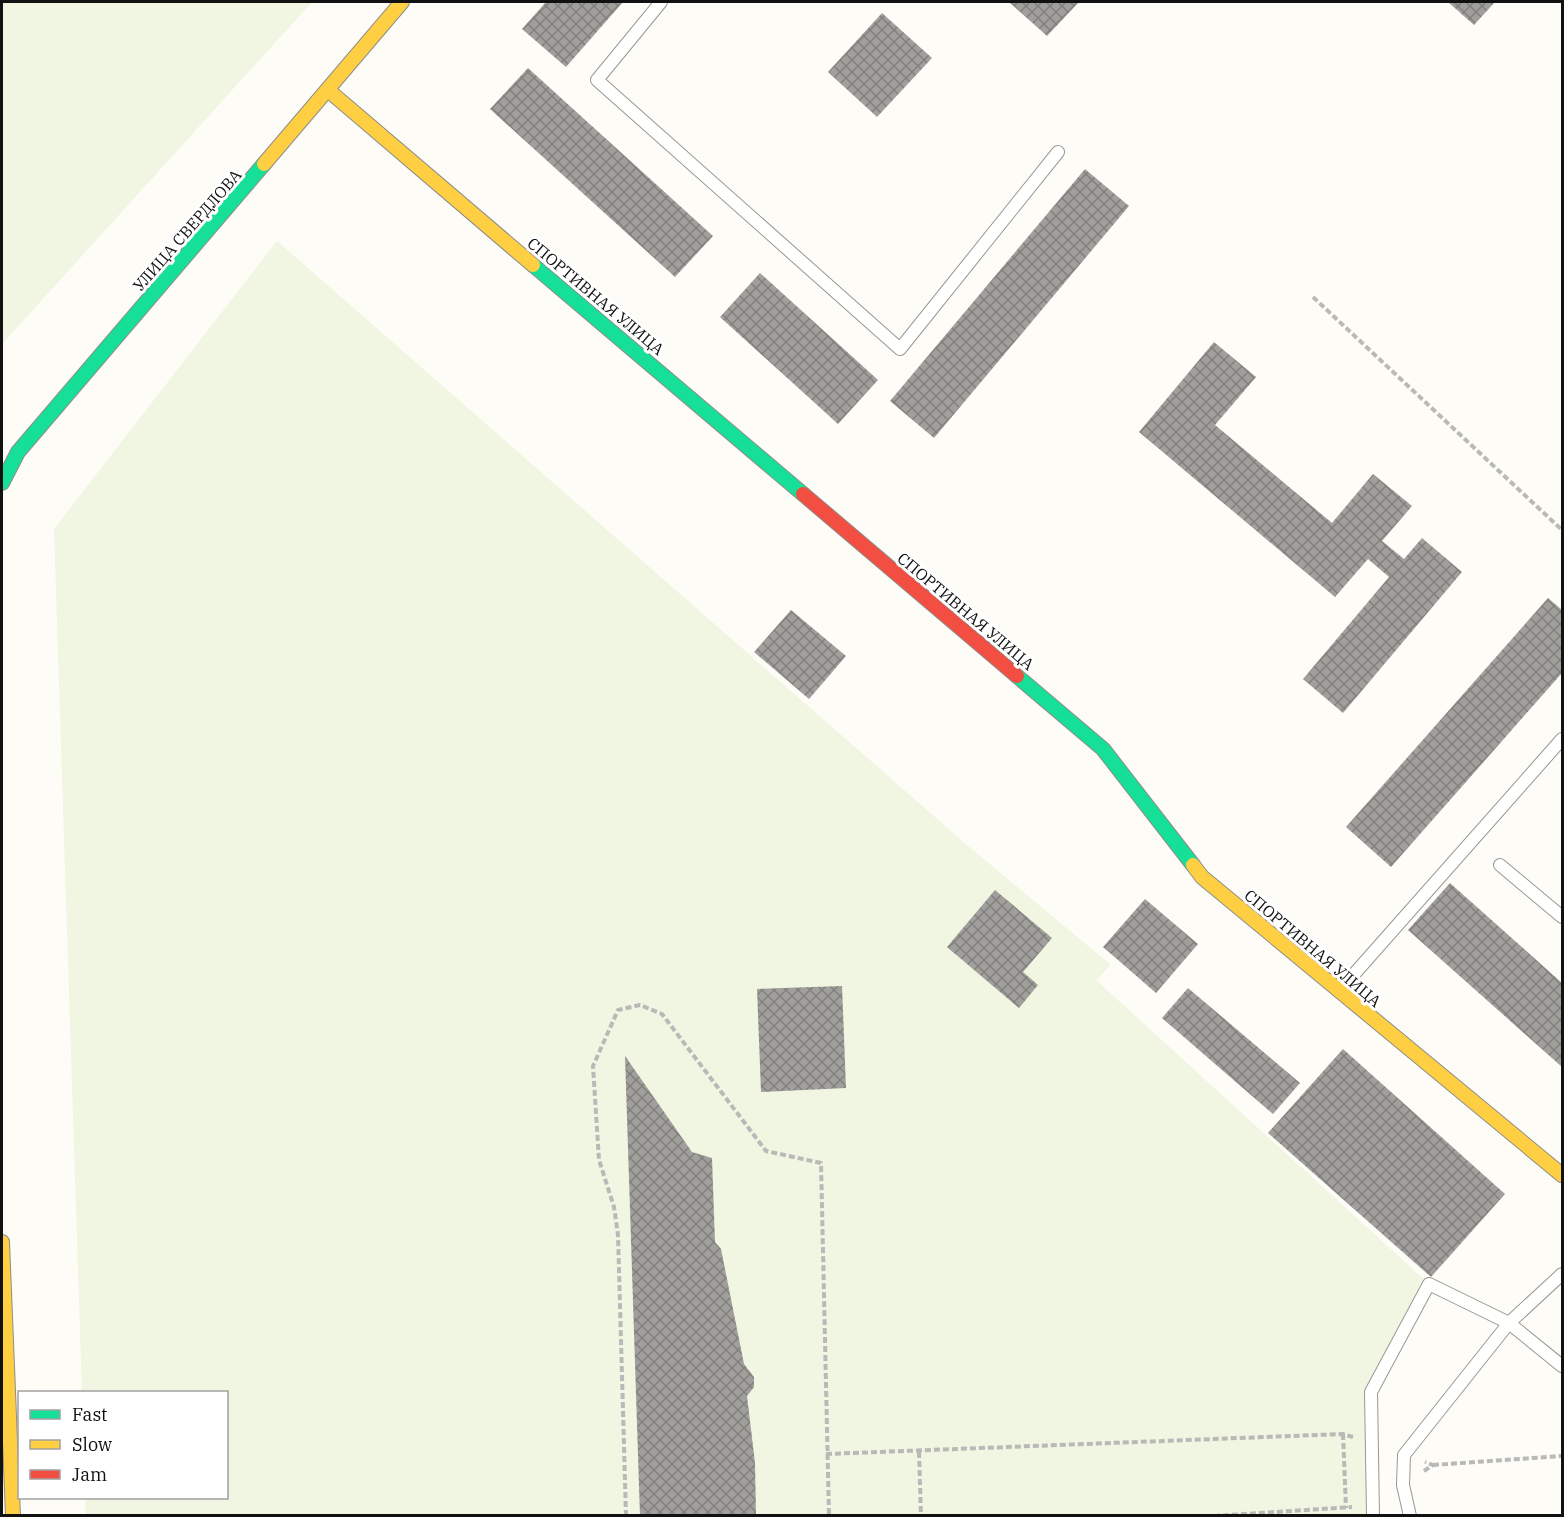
<svg xmlns="http://www.w3.org/2000/svg" width="1564" height="1517" viewBox="0 0 1564 1517" font-family="'IBM Plex Serif',serif">
<style>
.pitch{fill:#f0f6e1}
.building{fill:url(#building-cross-hatch)}
.lines{fill:none;stroke-linecap:round;stroke-linejoin:round}
.lane-casing{stroke:#979795;stroke-width:14}
.fast-casing{stroke:#8e8d8b;stroke-width:16}
.slow-casing{stroke:#8e8d8b;stroke-width:16}
.jam-casing{stroke:#8e8d8b;stroke-width:16}
.path{stroke:#b9b9b8;stroke-width:4;stroke-dasharray:6 3;stroke-linecap:butt}
.lane{stroke:#fffffe;stroke-width:12}
.fast{stroke:#16e098;stroke-width:14}
.slow{stroke:#ffcf43;stroke-width:14}
.jam{stroke:#f24e42;stroke-width:14}
.labels{text-anchor:middle;dominant-baseline:central;stroke-width:6;stroke-linejoin:round;paint-order:stroke}
.street-label{font-size:16px;fill:#111;stroke:#fff}
</style>
<defs>
<pattern id="building-cross-hatch" width="8" height="8" patternUnits="userSpaceOnUse" patternTransform="scale(1.5)"><rect width="8" height="8" fill="#a19f9c"/><path d="M0 0l8 8M0 8l8-8" fill="none" stroke="#82807e"/></pattern>
</defs>
<rect width="100%" height="100%" fill="#fdfcf7"/>
<!-- pitch -->
<g class="pitch">
<polygon points="2,2 312,2 2,344"/>
<polygon points="277,241 968,846 1111,965 1096,980 1429,1284 1371,1392 1373,1515 86,1515 85,1498 226,1498 226,1392 82,1392 54,529"/>
</g>
<!-- building -->
<g class="building">
<polygon points="546,2 623,2 566,67 522,29"/>
<polygon points="1009,2 1079,2 1047,36"/>
<polygon points="1448,2 1495,2 1474,25"/>
<polygon points="882,13 932,58 877,117 828,72"/>
<polygon points="528,68 713,236 675,277 490,109"/>
<polygon points="1085,169 1129,206 934,438 890,401"/>
<polygon points="760,273 878,380 838,424 720,317"/>
<polygon points="1214,342 1256,377 1215,425 1332,523 1373,474 1412,506 1382,541 1404,559 1422,538 1462,572 1343,713 1303,679 1389,577 1368,559 1335,597 1139,432"/>
<polygon points="1548,598 1562,610 1562,673 1391,867 1346,827"/>
<polygon points="791,610 846,656 809,699 754,652"/>
<polygon points="1450,883 1562,983 1562,1067 1408,930"/>
<polygon points="995,890 1052,938 1023,972 1038,985 1019,1008 947,947"/>
<polygon points="1145,899 1198,944 1156,993 1103,947"/>
<polygon points="842,986 846,1088 761,1092 757,989"/>
<polygon points="1188,988 1300,1083 1273,1114 1162,1018"/>
<polygon points="1343,1049 1505,1194 1431,1277 1268,1133"/>
<polygon points="625,1056 692,1152 712,1158 715,1242 721,1249 744,1364 754,1377 754,1387 747,1396 755,1463 756,1516 640,1516"/>
</g>
<g class="lines">
<defs>
<g id="lane">
<polyline points="661,2 597,80 900,349 1058,152"/>
<polyline points="1500,865 1562,917"/>
<polyline points="1340,990 1562,739"/>
<polyline points="1373,1516 1371,1392 1429,1284 1509,1323 1562,1366"/>
<polyline points="1410,1516 1403,1485 1404,1455 1509,1323 1562,1274"/>
</g>
<g id="fast">
<polyline points="533,265 803,494"/>
<polyline points="2,483 18,452 264,164"/>
<polyline points="1017,676 1103,749 1193,865"/>
</g>
<g id="slow">
<polyline points="328,90 533,265"/>
<polyline points="264,164 402,2"/>
<polyline points="1193,865 1202,877 1562,1175"/>
<polyline points="2,1242 13,1516"/>
</g>
<polyline id="jam" points="803,494 1017,676"/>
</defs>
<!-- lane casing -->
<use href="#lane" class="lane-casing"/>
<!-- fast casing -->
<use href="#fast" class="fast-casing"/>
<!-- slow casing -->
<use href="#slow" class="slow-casing"/>
<!-- jam casing -->
<use href="#jam" class="jam-casing"/>
<!-- path -->
<g class="path">
<polyline points="1313,297 1562,530"/>
<polyline points="1343,1434 1346,1508"/>
<polyline points="919,1452 921,1516"/>
<polyline points="826,1454 1343,1434 1353,1437"/>
<polyline points="1433,1465 1562,1456"/>
<polyline points="1424,1471 1433,1465 1425,1462"/>
<polyline points="626,1516 618,1235 614,1207 599,1160 593,1066 618,1010 640,1005 662,1014 766,1151 821,1163 829,1516"/>
<polyline points="1214,1516 1352,1507"/>
</g>
<!-- lane -->
<use href="#lane" class="lane"/>
<!-- fast -->
<use href="#fast" class="fast"/>
<!-- slow -->
<use href="#slow" class="slow"/>
<!-- jam -->
<use href="#jam" class="jam"/>
</g>
<g class="labels">
<!-- street labels -->
<g class="street-label">
<text transform="translate(187 230) rotate(-49)">УЛИЦА СВЕРДЛОВА</text>
<text transform="translate(596 296) rotate(40)">СПОРТИВНАЯ УЛИЦА</text>
<text transform="translate(966 611) rotate(40)">СПОРТИВНАЯ УЛИЦА</text>
<text transform="translate(1313 948) rotate(40)">СПОРТИВНАЯ УЛИЦА</text>
</g>
</g>
<!-- border -->
<rect width="1564" height="1517" fill="none" stroke="#111111" stroke-width="6"/>
<!-- legend -->
<rect x="18" y="1391" width="210" height="108" fill="#ffffff" stroke="#a0a0a0" stroke-width="1.5"/>
<rect x="30" y="1410" width="30" height="9" fill="#16e098" stroke="#a0a0a0" stroke-width="1.5"/>
<text x="72" y="1421" font-size="18" fill="#111111">Fast</text>
<rect x="30" y="1440" width="30" height="9" fill="#ffcf43" stroke="#a0a0a0" stroke-width="1.5"/>
<text x="72" y="1451" font-size="18" fill="#111111">Slow</text>
<rect x="30" y="1470" width="30" height="9" fill="#f24e42" stroke="#a0a0a0" stroke-width="1.5"/>
<text x="72" y="1481" font-size="18" fill="#111111">Jam</text>
</svg>
